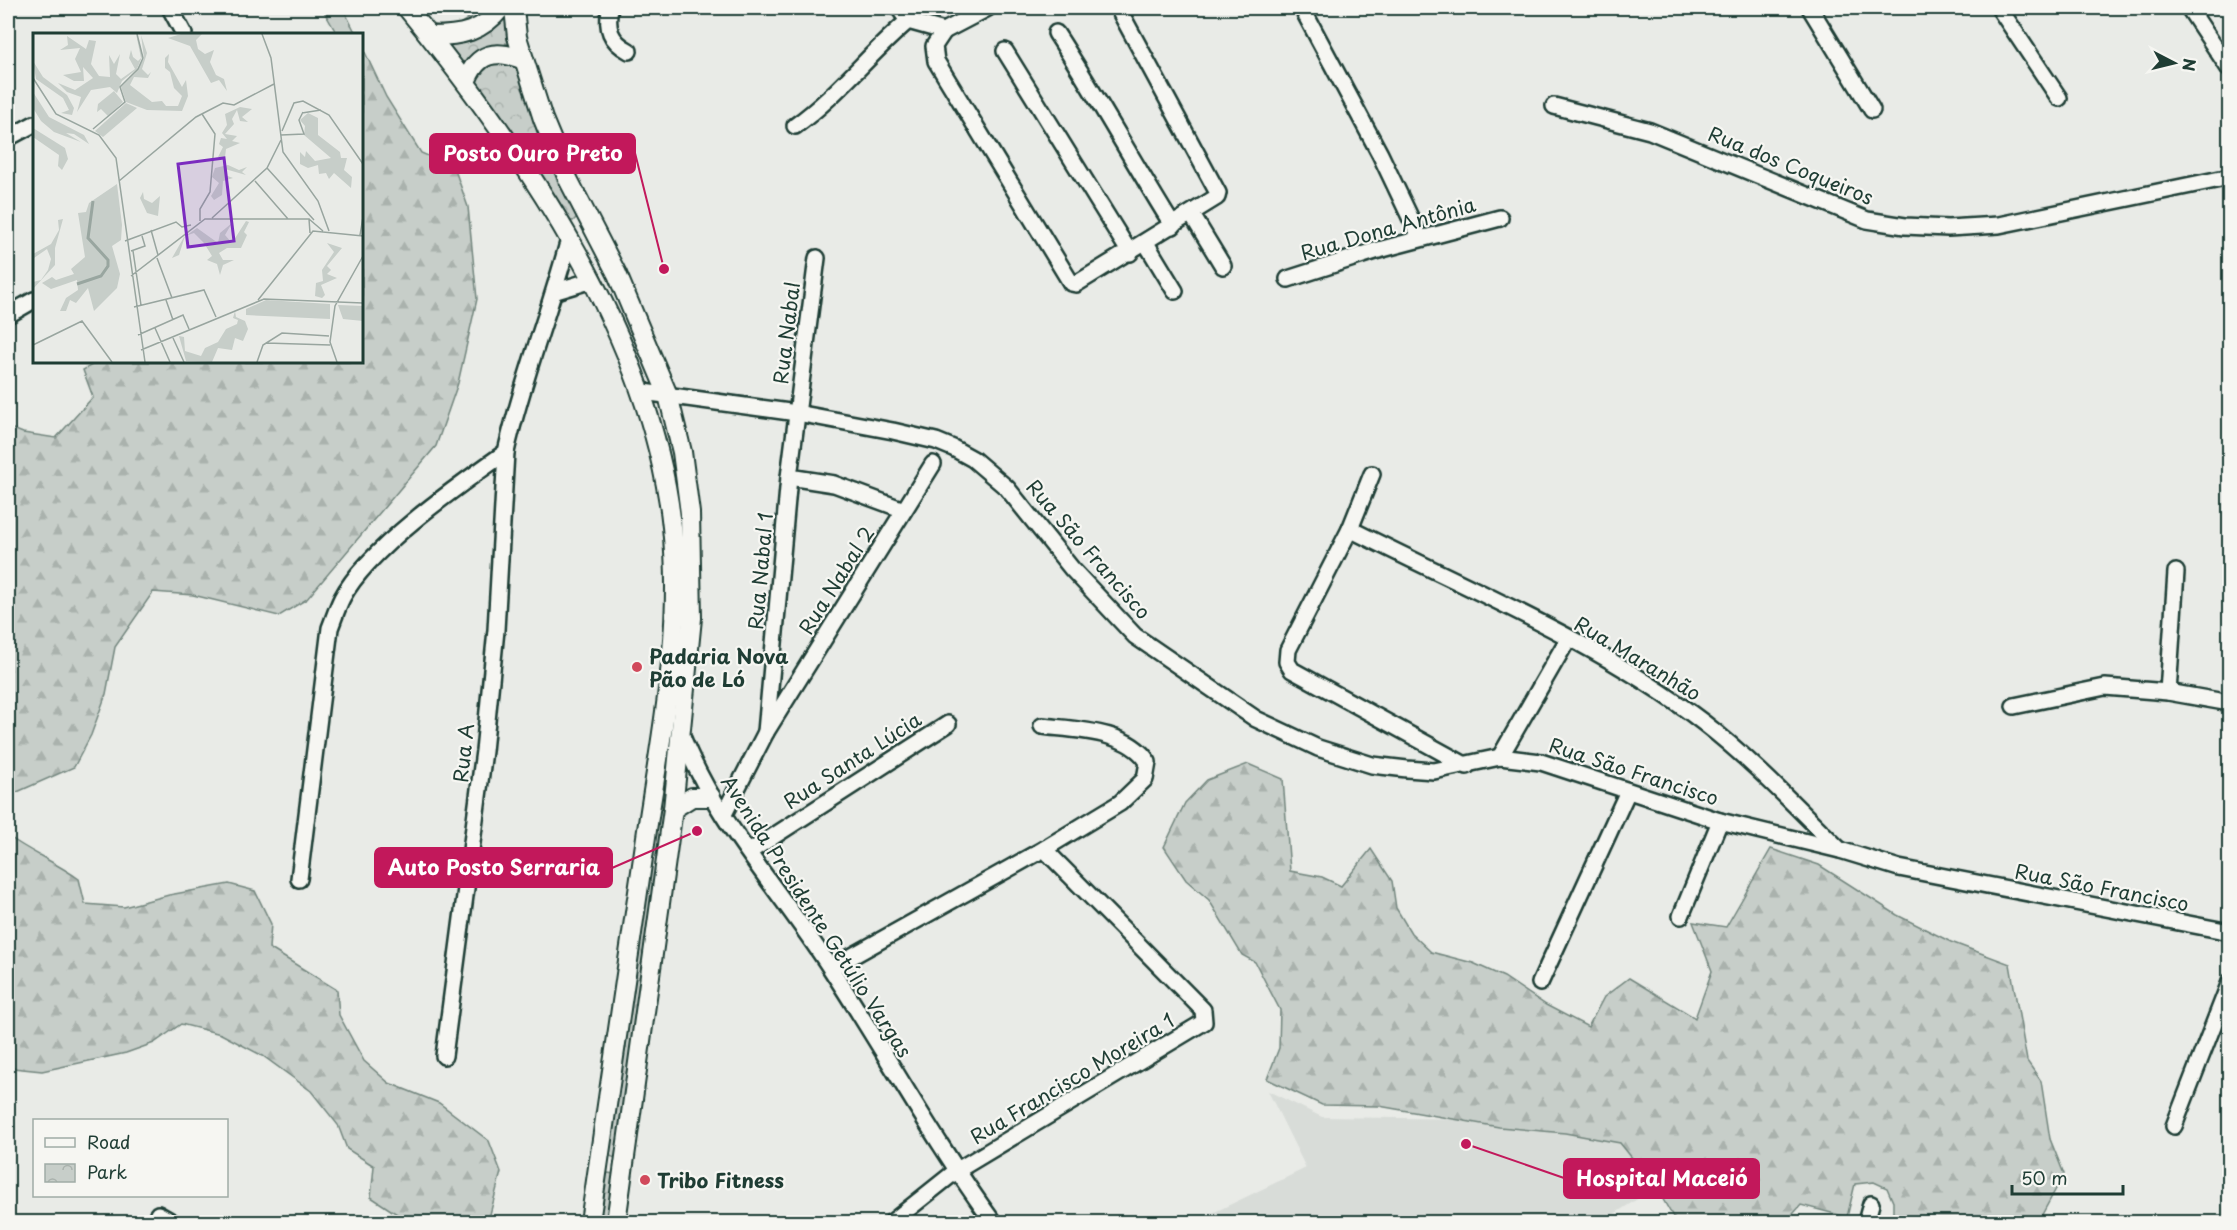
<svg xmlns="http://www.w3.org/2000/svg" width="2237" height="1230" viewBox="0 0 2237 1230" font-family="'Playpen Sans',sans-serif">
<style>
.built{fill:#d8dcd8}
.forest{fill:url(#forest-firs);stroke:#73867e;stroke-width:1.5}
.park{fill:url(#park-crowns);stroke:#73867e;stroke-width:1.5}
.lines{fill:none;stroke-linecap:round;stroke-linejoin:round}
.minor-casing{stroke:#1f3d34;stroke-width:20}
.major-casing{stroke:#1f3d34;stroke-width:22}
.minor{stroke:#f6f6f2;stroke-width:15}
.major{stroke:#f6f6f2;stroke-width:18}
.poi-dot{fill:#d1495b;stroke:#f6f6f2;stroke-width:2}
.labels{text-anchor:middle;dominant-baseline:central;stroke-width:4.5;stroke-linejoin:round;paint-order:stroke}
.street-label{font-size:20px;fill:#1f3d34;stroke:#f6f6f2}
.poi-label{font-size:20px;font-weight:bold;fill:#1f3d34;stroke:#f6f6f2;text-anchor:start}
.inset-river{fill:none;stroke:#99a6a0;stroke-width:3}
.inset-road{fill:none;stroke:#98a59f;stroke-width:1.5}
.view{fill:#7b2cbf;fill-opacity:0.15;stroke:#7b2cbf;stroke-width:3}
.inset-edge{fill:none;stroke:#1f3d34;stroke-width:3}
.leader{fill:none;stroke:#c2185b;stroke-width:2}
.callout-dot{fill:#c2185b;stroke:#f6f6f2;stroke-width:2}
.callout{fill:#c2185b;stroke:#c2185b;stroke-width:2}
.callout-label{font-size:21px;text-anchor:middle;font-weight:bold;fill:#fff}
</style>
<defs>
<pattern id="forest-firs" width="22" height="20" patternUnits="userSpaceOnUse" patternTransform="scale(1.5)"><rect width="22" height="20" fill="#c7cec9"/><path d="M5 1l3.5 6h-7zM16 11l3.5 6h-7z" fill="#aab2ad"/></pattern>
<pattern id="park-crowns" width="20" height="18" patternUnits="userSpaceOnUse" patternTransform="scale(1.5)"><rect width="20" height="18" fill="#c7cec9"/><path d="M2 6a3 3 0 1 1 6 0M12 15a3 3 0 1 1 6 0" fill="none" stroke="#aab2ad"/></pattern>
</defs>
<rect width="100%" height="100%" fill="#e9ebe7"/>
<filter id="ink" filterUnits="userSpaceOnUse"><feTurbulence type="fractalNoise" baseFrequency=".0167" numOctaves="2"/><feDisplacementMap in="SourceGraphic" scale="12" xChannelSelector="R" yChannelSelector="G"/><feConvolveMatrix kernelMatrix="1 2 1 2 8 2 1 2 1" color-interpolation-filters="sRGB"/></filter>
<g filter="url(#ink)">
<!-- built -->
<polygon class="built" points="1268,1091 1322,1117 1619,1121 1665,1181 1602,1222 1194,1222 1306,1168"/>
<!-- forest -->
<g class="forest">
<polygon points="322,8 343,8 356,34 337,34"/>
<polygon points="362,46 386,97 421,153 454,167 468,207 477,299 458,383 436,446 307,599 279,616 193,595 153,592 115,647 106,694 91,735 74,767 8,796 8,427 23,433 56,438 93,397 83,370 97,362 362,362"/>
<polygon points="1248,764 1283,779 1290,871 1322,877 1341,886 1371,849 1392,881 1396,908 1411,933 1431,952 1473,963 1504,977 1546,1005 1588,1027 1604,997 1629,978 1695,1018 1712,971 1693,922 1726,927 1771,849 1819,865 1897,915 1951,942 2010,964 2027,1061 2041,1081 2050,1139 2064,1174 2038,1222 1893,1222 1893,1202 1887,1188 1874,1182 1855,1184 1847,1217 1801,1205 1786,1222 1676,1222 1657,1189 1620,1143 1565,1133 1499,1127 1379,1106 1322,1105 1267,1079 1279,1048 1280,1010 1255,962 1242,955 1209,900 1186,880 1164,847 1185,803 1207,780"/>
<path d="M8,836C30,852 55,862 79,879L85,904L124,907L169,895L229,884L255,891L271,924L269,948L337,990L339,1015L364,1061L389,1083L439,1103L489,1141L501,1172L488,1222H409L371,1197L374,1166L347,1149L338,1125L311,1091L263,1056L221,1034L181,1024L154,1043L126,1053L42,1071L13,1068L8,1072Z"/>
</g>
<!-- park -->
<g class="park">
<path d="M480,8H512L519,47L505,43L520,49L537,133L576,207L577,217L573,221L562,220L422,21C451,31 458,29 480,8Z"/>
<polygon points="663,761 674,762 618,1159 610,1156 608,1152"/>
<polygon points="608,1173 614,1174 611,1222 598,1222 605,1177"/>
</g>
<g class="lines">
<defs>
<g id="minor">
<polyline points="170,8 184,34"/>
<path d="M610,8C606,28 610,41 629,51"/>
<polyline points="899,8 908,21"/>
<polyline points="1302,8 1380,154 1420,238"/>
<polyline points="1810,8 1872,110"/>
<polyline points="1999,8 2059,98"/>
<polyline points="2189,8 2230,70"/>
<polyline points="944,31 934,46 936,61 1071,283 1076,284 1217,197 1218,193 1118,8"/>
<path d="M1056,33C1097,96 1133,162 1173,226"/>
<polyline points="1005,51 1130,253"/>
<polyline points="1554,106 1650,131 1867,220 1905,226 1948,228 1999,225 2230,177"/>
<path d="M795,126C837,96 869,54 908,21L944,31L988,8"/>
<polyline points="8,138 34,124"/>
<polyline points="1192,215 1223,266"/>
<polyline points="1146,243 1175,291"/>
<polyline points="1288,279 1375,251 1500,218"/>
<polyline points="556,291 593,280"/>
<polyline points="8,315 34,300"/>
<polyline points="643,392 797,413 893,431 936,441 953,448 973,459 1007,488 1072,569 1135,636 1256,719 1318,748 1372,765 1407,769 1434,771 1500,757 1541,762 1720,821 1840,850 1899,868 2230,932"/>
<polyline points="1372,474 1350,529 1288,650 1287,662 1292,670 1467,766"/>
<polyline points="789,477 834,484 904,510"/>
<path d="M1350,529C1468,589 1599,642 1704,723C1753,761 1796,807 1840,850"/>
<polyline points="2168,692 2176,572"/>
<polyline points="2014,706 2105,687 2168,692 2230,703"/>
<path d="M680,731C713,819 781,891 831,969C886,1053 934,1141 993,1222"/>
<polyline points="766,732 789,477 817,258"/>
<polyline points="1500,757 1568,639"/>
<polyline points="724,814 766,732 933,464"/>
<polyline points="749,852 948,724"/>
<path d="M299,879L330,628C334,618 337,608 342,598C367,549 459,485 506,452C522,380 550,311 569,239"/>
<polyline points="1681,916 1720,821"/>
<path d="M831,968L1044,849L1120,803L1145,779L1148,762C1128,730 1075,730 1042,726"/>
<polyline points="1540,983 1628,791"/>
<polyline points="444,1056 484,751 496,630 506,452"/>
<polyline points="2174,1126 2230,982"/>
<polyline points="158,1214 172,1222"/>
<polyline points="892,1222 956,1171 1204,1022 1203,1010 1044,849"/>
<polyline points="1866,1222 1871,1204"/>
</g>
<g id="major">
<path d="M407,8C524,152 652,337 672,527C683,629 662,730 647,830C628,961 609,1092 590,1222"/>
<polyline points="514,8 517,37 543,119 568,179 617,274 668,395 682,452 690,513 692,618 673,809 616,1222"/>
<path d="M431,36C461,36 482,32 501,8"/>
<path d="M466,82C477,52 496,49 524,60"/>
<polyline points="673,809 692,797 711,797"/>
</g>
</defs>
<!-- minor casing -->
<use href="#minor" class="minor-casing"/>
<!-- major casing -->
<use href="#major" class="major-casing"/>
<!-- minor -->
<use href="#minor" class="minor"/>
<!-- major -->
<use href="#major" class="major"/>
</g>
</g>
<!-- markers -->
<g class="poi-dot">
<circle cx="637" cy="667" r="6"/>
<circle cx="645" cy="1180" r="6"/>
</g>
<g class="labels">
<!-- street labels -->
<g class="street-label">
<text transform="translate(1791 165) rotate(22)">Rua dos Coqueiros</text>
<text transform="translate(1388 228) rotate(-16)">Rua Dona Antônia</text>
<text transform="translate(786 333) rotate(-83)">Rua Nabal</text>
<text transform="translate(1089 549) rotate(49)">Rua São Francisco</text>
<text transform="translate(760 571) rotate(-85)">Rua Nabal 1</text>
<text transform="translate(836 580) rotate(-58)">Rua Nabal 2</text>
<text transform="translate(1638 658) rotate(31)">Rua Maranhão</text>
<text transform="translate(463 753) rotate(-84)">Rua A</text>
<text transform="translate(852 760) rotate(-33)">Rua Santa Lúcia</text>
<text transform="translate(1634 771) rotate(18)">Rua São Francisco</text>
<text transform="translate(2102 887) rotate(11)">Rua São Francisco</text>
<text transform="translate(817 916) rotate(57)">Avenida Presidente Getúlio Vargas</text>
<text transform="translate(1072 1078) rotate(-31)">Rua Francisco Moreira 1</text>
</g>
<!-- poi labels -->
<g class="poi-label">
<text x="649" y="656">Padaria Nova<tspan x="649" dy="23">Pão de Ló</tspan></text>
<text x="657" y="1180">Tribo Fitness</text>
</g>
</g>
<!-- overview -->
<g transform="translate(33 33)">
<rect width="330" height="330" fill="#e9ebe7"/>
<path d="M81,58L90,69L75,83L68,76L64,79L65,71ZM0,95L32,115L35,126L29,137L25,133L26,122L0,104ZM233,267L297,271V286L213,282V276Z" fill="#c7cec9"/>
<path d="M103,1L108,15L109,24L104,36L89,48L84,60L77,54L58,57L44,79L48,64L34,59L25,50L42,57L60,45L50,34L51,48H41L30,42L48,39L42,26L47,15L27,17L35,12L34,3L53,16L56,7L63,8L58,31L66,43L77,44L76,22L81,31L87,21L83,41L88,46L102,36L96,25L98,17L100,24L105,28L108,25ZM148,1H169L163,7L165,16L172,21L181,17L177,29L183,42L191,46L194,58L186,47L178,50L157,13L135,5ZM108,2L114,20L109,36L115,42L118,39L115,45L101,44L97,52L119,69L129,68L133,73H145L149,63L141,55L137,39L132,35V25L136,21L135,29L149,54L153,47L155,63L149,78L114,77L93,69L88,54L102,40L111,25ZM0,28L10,44L34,62L41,75L39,82L28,80L36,77L30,65L3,46ZM0,59L16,84L51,102L56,111L41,101L33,100L48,109L21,99L8,88L0,75ZM207,74L219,76L209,84L215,89L207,88L204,77L199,86L201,91L192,101L204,103L199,108L207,110L193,116L192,124H185L190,114L186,111L188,105L194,106L189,100L194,92L192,81ZM275,80L285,85V102L307,119L308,125H314L311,137L319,144L318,155L301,140L296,146L293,140L286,141L285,132L275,135L267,131V119L272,124L273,118L282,128L298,125L271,102L272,93L267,87ZM195,132L206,137L214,134L209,139L213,142L192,136V142L200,145L190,148L189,162L181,167L178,163L186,150L179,144L182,135ZM110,159L111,166L119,170L127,163L125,183L114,180L107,165ZM30,186L22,215V232L0,256V249L8,247L15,237L18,226L14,216L1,225L0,221L18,211L26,197L25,187ZM213,188L216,189L211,199L214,202L208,215H194L186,220L190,227H201L190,232L187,242L184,231L174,227L179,223L171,210L161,200L152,203L146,222L139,225L151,204L164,195L185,210L187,200L199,190L192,202L199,210ZM294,210L309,215L294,233L298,237L294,241L304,245L288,252L292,262L289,265L282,263L283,250L290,248L289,237L301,219ZM305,272L330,273V288L310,286ZM202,278L203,284L212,288L215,296L210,308L202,305L199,317L185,315L179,329L153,328L146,303L151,304L152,318L168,323L172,315L185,309L193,296L204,291L205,287L200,285Z" fill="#c7cec9"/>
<path d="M93,70L104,75L70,104L62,98Z" fill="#c7cec9"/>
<path d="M84,151L89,192L88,207L79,213L87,241L84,255L61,278L55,255L43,270L37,267L33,278H27L33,265L45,257L44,247L18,256L9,250L19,244L23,247L41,241L38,236L52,224L45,180L53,179L56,170Z" fill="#c7cec9"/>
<path class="inset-river" d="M44,251L68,243L75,233V227L55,205L60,168"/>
<path class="inset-road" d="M229,1L238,25L250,119L285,168L296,198M0,45L23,81L66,102L83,125L112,329M269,80L288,77M60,96L92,69L87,54L105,36L110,25L104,1M249,98L261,70L270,68L296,82L330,131M248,102L271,101L266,87L270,79M234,135L281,187M86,148L163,84L190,70L201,72L241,51M222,148L255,186M179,185L234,135L248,107M276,186L290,198M167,188V176L177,159L182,101L169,81M118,197L125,222M327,202L330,184M92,208L143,189L149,194L158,192M98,218L112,213L109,203M100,218L108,272M124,225L139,265M98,243L172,186H276L277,200M133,267L140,287M225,267L280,198L330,203M101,274L171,257L183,284M122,295L137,329M105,302L150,282L156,296M140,305L151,329M233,310L297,312M0,312L49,288L79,329M108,317L231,266L330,270M224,329L230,312L249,300L296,303M304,329L297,309L302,273L330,223"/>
<path class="view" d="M191,125L201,208L155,214L145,131Z"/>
<rect width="330" height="330" class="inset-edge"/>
</g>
<!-- callouts -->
<path class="leader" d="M664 269L635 153M697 831L612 868M1466 1144L1564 1178"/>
<g class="callout-dot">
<circle cx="664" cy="269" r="6"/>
<circle cx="697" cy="831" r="6"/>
<circle cx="1466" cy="1144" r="6"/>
</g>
<g class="callout">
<rect x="430" y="134" width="205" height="39" rx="6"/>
<rect x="375" y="848" width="237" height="39" rx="6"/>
<rect x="1564" y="1159" width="195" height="39" rx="6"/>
</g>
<g class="callout-label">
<text x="533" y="161">Posto Ouro Preto</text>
<text x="494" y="875">Auto Posto Serraria</text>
<text x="1662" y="1186">Hospital Maceió</text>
</g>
<!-- margin -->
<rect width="2237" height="1230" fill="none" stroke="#f6f6f2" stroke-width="30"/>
<rect x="15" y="15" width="2207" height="1200" fill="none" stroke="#1f3d34" stroke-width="2" filter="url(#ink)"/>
<!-- legend -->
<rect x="33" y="1119" width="195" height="78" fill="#f6f6f2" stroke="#a0aca6" stroke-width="1.5"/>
<rect x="45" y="1138" width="30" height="9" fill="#f6f6f2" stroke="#a0aca6" stroke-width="1.5"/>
<text x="87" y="1149" font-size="18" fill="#1f3d34">Road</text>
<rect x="45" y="1164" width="30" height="18" fill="url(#park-crowns)" stroke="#a0aca6" stroke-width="1.5"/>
<text x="87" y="1179" font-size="18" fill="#1f3d34">Park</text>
<!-- north arrow -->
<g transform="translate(2174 63) rotate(97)" stroke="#f6f6f2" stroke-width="4.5" paint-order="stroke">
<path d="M0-4.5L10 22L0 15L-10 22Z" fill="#1f3d34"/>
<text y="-9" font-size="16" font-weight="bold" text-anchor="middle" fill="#1f3d34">N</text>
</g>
<!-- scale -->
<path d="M2012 1185v9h111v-9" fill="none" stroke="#1f3d34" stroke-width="3"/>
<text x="2021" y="1185" font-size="18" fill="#1f3d34" stroke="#f6f6f2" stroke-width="4.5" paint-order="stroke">50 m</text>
</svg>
